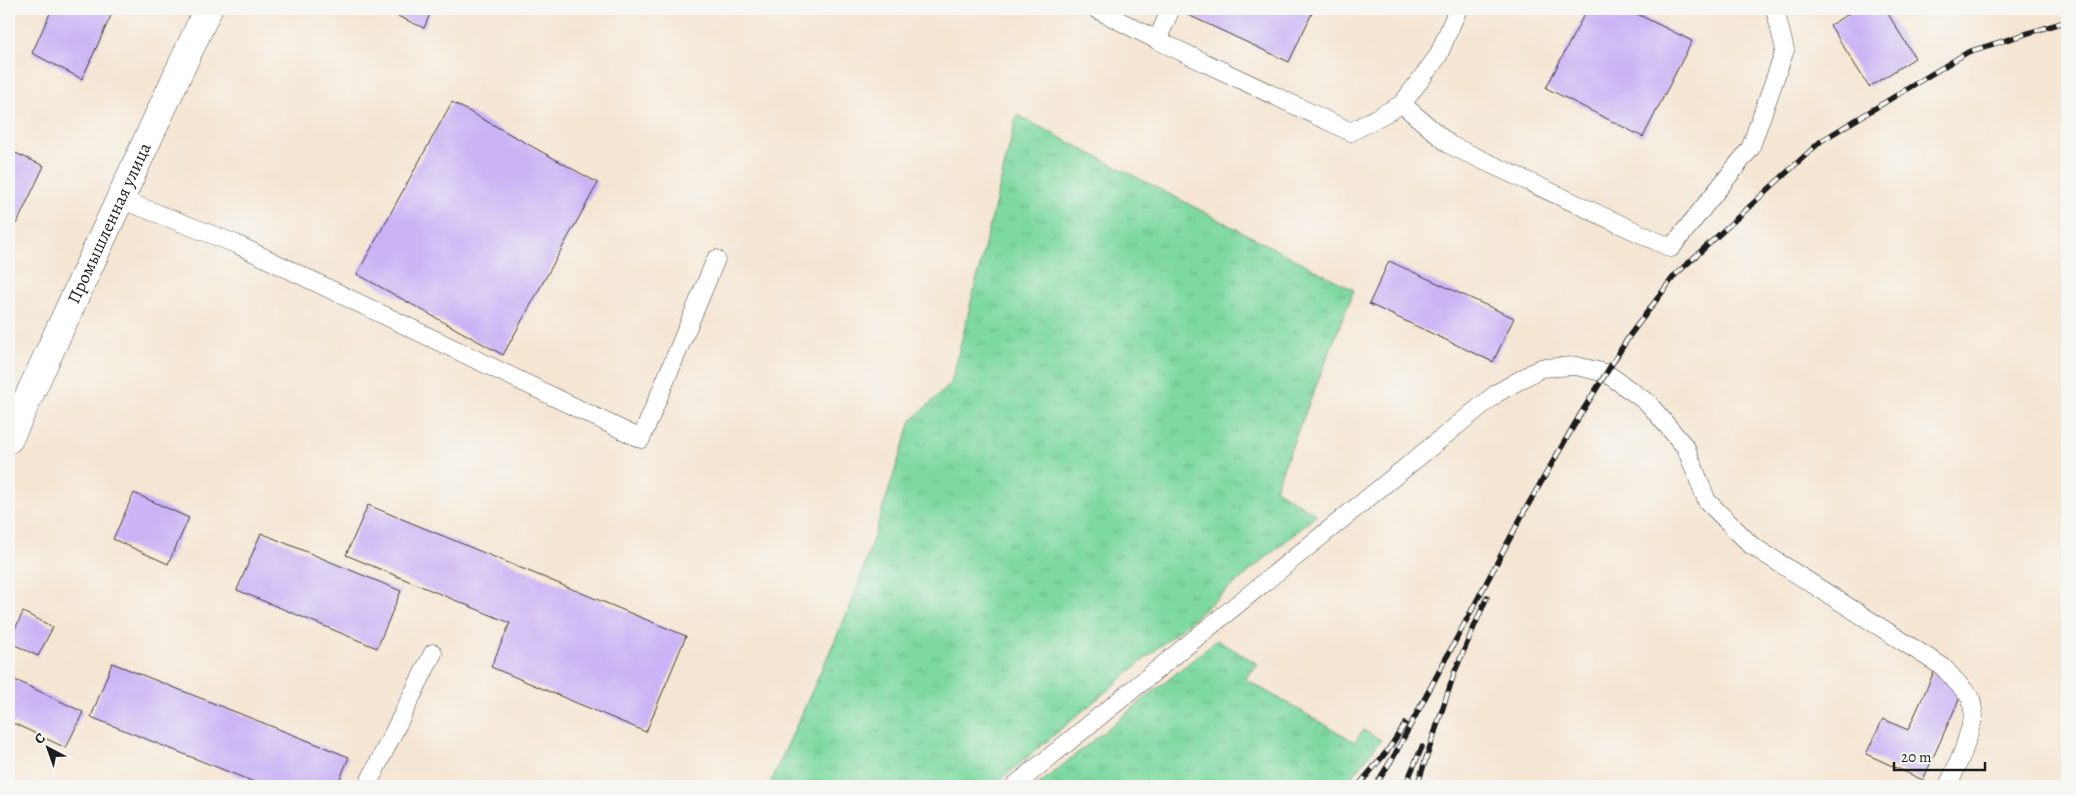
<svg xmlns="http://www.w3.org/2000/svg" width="2076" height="795" viewBox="0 0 2076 795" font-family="Alegreya,serif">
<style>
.grass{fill:url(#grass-tufts);stroke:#4d7a5e}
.building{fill:#cab4f5}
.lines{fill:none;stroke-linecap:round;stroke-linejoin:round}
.service-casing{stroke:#3d3a37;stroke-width:19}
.minor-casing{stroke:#3d3a37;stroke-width:29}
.service{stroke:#fff;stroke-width:18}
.minor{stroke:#fff;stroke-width:28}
.rail-casing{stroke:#1c1c1c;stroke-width:5.5}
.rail{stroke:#f6f6f2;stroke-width:4;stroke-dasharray:11;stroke-linecap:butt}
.labels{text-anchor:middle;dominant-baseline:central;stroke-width:5;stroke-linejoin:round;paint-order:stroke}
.street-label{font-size:18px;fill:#1c1c1c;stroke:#f6f6f2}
</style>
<defs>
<pattern id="grass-tufts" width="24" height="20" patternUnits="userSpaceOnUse" patternTransform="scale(1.25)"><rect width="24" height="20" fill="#7ed9a0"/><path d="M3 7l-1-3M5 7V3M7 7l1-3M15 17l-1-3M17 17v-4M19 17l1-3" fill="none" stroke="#6cba89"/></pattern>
</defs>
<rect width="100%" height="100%" fill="#f6f6f2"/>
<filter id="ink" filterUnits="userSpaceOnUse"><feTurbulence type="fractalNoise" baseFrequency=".02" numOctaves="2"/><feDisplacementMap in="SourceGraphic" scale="10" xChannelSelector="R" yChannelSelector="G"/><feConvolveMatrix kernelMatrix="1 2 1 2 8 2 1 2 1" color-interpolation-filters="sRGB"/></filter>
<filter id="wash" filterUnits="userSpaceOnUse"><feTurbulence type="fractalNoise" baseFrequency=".0096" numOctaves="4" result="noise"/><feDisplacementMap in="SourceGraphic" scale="20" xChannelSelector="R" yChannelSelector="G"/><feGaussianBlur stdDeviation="1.12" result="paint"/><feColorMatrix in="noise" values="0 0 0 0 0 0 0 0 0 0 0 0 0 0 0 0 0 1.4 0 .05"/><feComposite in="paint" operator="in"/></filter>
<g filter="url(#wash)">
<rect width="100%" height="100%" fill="#f5e6d3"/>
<!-- grass -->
<g class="grass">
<polygon points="1017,115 1354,290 1275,489 1317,515 993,786 769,786 854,598 911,421 951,384"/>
<polygon points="1217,640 1258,664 1245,679 1355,742 1363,730 1381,740 1345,786 1037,786"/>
</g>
<g id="blocks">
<!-- building -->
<g class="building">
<polygon points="52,9 114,9 82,79 32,53"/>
<polygon points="382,9 432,9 424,28"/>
<polygon points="1188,9 1314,9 1289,62 1186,14"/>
<polygon points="1587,9 1627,9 1692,41 1643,137 1546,88"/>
<polygon points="1857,9 1885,9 1915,58 1869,87 1830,25"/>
<polygon points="452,102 598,183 503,355 357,274"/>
<polygon points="9,150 44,166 17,223 9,220"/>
<polygon points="1389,261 1514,318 1493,362 1369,304"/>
<polygon points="134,493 189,518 168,564 113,539"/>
<polygon points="368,505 686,636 646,732 491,667 510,623 346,555"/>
<polygon points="261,533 401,591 377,648 237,590"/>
<polygon points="23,612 53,627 38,656 9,642"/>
<polygon points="112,663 349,757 337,786 264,786 91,717"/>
<polygon points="1934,672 1965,686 1923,780 1866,754 1883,719 1908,730"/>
<polygon points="9,677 83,712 66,748 9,721"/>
<polygon points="572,780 588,786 570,786"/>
</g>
</g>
</g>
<g filter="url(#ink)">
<use href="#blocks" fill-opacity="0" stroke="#3d3a37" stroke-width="1"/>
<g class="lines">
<defs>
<g id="service">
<polyline points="1096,9 1157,40 1171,9"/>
<polyline points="1157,40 1351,132 1402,104 1438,56 1458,9"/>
<polyline points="1402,104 1450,145 1671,248 1750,149 1785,50 1775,9"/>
<polyline points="120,199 236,244 641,439 716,259"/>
<polyline points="367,786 433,653"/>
<polyline points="1014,786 1497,393 1541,368 1576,366 1606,373 1648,403 1686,448 1707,501 1751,545 1943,667 1971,698 1974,716 1963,752 1948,786"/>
</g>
<g id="minor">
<path id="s1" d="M9,439L208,9"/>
</g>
</defs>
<!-- service casing -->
<use href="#service" class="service-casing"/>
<!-- minor casing -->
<use href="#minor" class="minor-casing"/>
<!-- service -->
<use href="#service" class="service"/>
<!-- minor -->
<use href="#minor" class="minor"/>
<defs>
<g id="rail">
<polyline points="1358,786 1388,750 1405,724"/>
<polyline points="1375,786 1394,756 1525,510 1580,415 1630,335 1675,275 1821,141 1968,52 2067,21"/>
<polyline points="1405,786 1422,747"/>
<polyline points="1417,786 1455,671 1487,597"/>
</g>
</defs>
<!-- rail casing -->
<use href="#rail" class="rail-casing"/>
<!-- rail -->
<use href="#rail" class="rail"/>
</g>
</g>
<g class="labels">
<!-- street labels -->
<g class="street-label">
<text stroke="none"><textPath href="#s1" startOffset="238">Промышленная улица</textPath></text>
</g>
</g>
<!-- margin -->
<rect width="2076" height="795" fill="none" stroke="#f6f6f2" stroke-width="30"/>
<!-- north arrow -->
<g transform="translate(48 748) rotate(319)" stroke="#f6f6f2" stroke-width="4" paint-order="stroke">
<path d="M0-4L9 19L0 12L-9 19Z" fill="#1c1c1c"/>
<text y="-8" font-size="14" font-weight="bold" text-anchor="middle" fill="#1c1c1c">С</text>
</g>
<!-- scale -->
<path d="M1894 762v8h91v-8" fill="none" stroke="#1c1c1c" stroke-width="2.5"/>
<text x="1901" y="762" font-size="15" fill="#1c1c1c" stroke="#f6f6f2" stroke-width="4" paint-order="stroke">20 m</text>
</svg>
